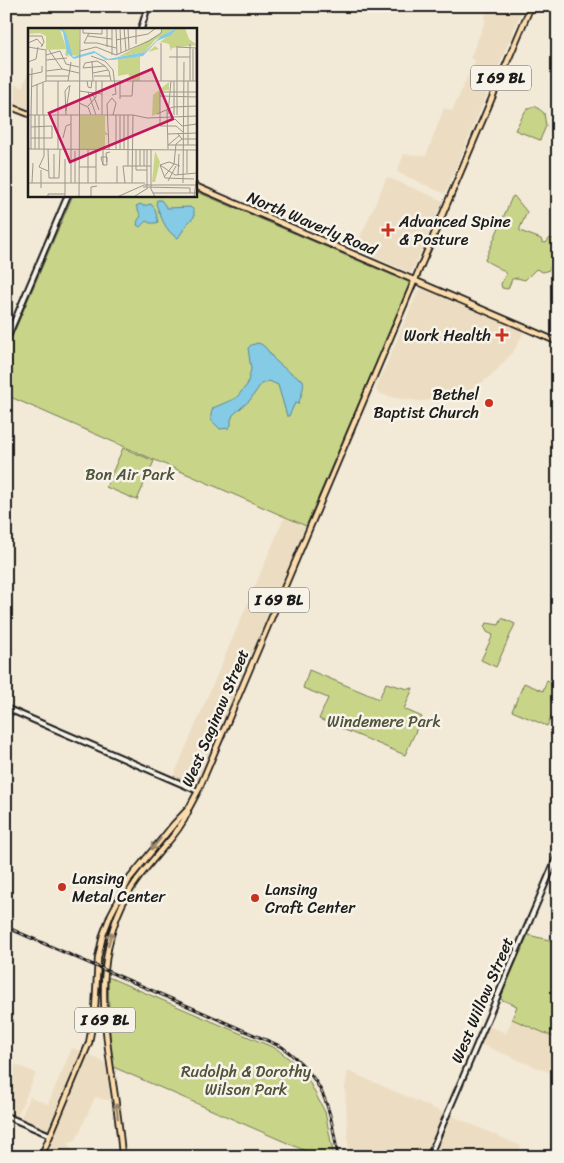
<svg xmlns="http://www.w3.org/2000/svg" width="564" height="1163" viewBox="0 0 564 1163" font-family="Sriracha,sans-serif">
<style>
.built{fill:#ecddc2}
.green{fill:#c8d589;stroke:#727852}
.water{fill:#85cbe6;stroke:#5b8595}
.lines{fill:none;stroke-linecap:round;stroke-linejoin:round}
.minor-casing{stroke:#1c1c1c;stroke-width:8}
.major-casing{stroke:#1c1c1c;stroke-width:8}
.minor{stroke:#f7f3e8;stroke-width:4}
.major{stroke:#fcdcac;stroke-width:4.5}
.rail-casing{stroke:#1c1c1c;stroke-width:3}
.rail{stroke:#f7f3e8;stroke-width:1;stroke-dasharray:4;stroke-linecap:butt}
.oneway{stroke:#97866b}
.poi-dot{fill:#c8321e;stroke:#f7f3e8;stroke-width:2}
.labels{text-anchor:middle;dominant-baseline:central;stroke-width:5;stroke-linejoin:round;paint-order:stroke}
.shield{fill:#f7f3e8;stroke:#5e5c59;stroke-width:1}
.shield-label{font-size:15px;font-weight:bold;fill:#1c1c1c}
.poi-label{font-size:16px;fill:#1c1c1c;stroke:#f7f3e8;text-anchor:start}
.street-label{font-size:16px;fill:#1c1c1c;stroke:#f7f3e8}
.park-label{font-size:16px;fill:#50543d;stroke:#f7f3e8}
.inset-road{fill:none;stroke:#9c978c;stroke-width:1}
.view{fill:#c2185b;fill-opacity:0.15;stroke:#c2185b;stroke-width:2.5}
.inset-edge{fill:none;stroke:#1c1c1c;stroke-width:2.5}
</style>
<rect width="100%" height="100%" fill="#f2e9d7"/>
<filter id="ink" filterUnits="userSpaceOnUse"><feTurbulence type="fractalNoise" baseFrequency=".02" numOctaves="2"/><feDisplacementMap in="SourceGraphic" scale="10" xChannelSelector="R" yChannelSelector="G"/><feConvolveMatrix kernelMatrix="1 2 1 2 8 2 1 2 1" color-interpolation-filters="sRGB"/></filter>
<g filter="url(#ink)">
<!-- built -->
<g class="built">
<polygon points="489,6 524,6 445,194 397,172 404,154 426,156 444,108 452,111 475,61 470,58 486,20 484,18"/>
<polygon points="29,72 29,110 6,100 6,99 13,84 22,87"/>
<polygon points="387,177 443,201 411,273 355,249"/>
<polygon points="421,289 428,290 521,330 523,334 513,352 497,370 484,381 465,392 444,399 422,401 395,398 378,393 376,389 417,293"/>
<polygon points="284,518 306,527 260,635 231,712 198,791 172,780"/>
<polygon points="512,1019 558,1039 558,1050 548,1072 480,1044 488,1026 506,1033"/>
<polygon points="72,1048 86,1053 111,1066 115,1099 106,1100 95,1097 76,1140 68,1142 75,1157 41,1157 50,1135 17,1121 21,1117 30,1097 48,1104"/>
<polygon points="6,1061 36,1073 17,1117 6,1113"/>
<polygon points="348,1071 444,1113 425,1157 349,1157 345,1088"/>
<polygon points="450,1115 521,1146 516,1157 432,1157"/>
</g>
<!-- green -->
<g class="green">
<polygon points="535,106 544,113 546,126 540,140 515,130 526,110"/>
<polygon points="195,191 408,282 409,286 306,526 6,395 6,351 73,195 195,195"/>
<path d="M514,196L527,212L520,228V231L541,239L542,242L546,243L550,238L557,240L558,247L549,270L543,272L536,269L525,280L517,278L512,279L508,289L502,288L501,284L506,274C501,267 491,265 485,260L512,197Z"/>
<polygon points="123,448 154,461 137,500 106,487"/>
<polygon points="502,618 515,624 496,667 481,660 493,635 487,632 484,626 487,623 499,625"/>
<polygon points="309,670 379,699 386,683 408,689 413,688 404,709 422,717 405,755 319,719 328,698 303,688"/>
<polygon points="547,680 558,685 558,701 547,726 512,711 524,683 543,691"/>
<polygon points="528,935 558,942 558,1039 512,1019 517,1006 500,999"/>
<polygon points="108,977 277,1049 303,1070 325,1112 334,1157 325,1157 324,1154 308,1152 111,1066"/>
</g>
<!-- water -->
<g class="water">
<path d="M157,200H161L167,208L190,207L194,210V217L188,223L178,238C165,232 161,216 156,204Z"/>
<polygon points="141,204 143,206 151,204 155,209 158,222 156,223 150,223 146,221 140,227 137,225 138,220 141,216 136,206"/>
<path d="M258,343C267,345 270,356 277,362C285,369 294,376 303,380C305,386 301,397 298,404L295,403L289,416H287L278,385L269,381L261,384L250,400L233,415L231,420V425L229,428L220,429L211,420V414L213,408L236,398L247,385L251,369L248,348L251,345Z"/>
</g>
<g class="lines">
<defs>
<g id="minor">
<polyline points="141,29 148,6"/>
<polyline points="6,341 68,195"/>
<polyline points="6,708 198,791"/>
<polyline points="6,1116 50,1135"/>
<polyline points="429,1157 558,854"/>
</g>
<g id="major">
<polyline points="6,105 29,114"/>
<polyline points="195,186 558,342"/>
<polyline points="41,1157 89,1043 95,1009 98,958 103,935 111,914 130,878 174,824 189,808 198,791 531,6"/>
<path d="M122,1157C117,1073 84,986 122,905C132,884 147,867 162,849C172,838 182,826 188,812"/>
</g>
</defs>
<!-- minor casing -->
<use href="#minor" class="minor-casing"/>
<!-- major casing -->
<use href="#major" class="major-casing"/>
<!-- minor -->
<use href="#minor" class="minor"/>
<!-- major -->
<use href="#major" class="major"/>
<defs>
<path id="rail" d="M6,927L282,1047C325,1079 330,1107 338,1157"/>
</defs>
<!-- rail casing -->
<use href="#rail" class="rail-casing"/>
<!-- rail -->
<use href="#rail" class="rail"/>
</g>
<!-- one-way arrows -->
<defs><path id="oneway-shaft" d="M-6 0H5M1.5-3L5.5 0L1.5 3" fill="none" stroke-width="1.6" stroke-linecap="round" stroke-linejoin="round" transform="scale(1.25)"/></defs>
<g class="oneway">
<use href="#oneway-shaft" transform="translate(156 844) rotate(130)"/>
<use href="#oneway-shaft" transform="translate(110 939) rotate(-75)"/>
<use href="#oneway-shaft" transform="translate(117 1111) rotate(-97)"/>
</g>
</g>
<!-- markers -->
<g class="poi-dot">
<path d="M385.5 222.5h5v5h5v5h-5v5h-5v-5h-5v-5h5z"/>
<path d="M499.5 327.5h5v5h5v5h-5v5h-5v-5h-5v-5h5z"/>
<circle cx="489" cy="403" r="5"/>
<circle cx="62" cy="887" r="5"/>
<circle cx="255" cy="898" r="5"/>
</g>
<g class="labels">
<!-- shield labels -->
<g class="shield">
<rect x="471" y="65.5" width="60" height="25" rx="4"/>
<rect x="249" y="587.5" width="60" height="25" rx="4"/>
<rect x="75" y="1007.5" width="60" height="25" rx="4"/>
</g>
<g class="shield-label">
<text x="501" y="78">I 69 BL</text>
<text x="279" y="600">I 69 BL</text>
<text x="105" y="1020">I 69 BL</text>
</g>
<!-- poi labels -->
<g class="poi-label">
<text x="399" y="221">Advanced Spine<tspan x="399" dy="18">&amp; Posture</tspan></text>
<text x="491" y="335" text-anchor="end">Work Health</text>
<text x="479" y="394" text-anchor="end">Bethel<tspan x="479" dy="18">Baptist Church</tspan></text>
<text x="72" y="878">Lansing<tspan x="72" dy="18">Metal Center</tspan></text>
<text x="265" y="889">Lansing<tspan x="265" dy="18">Craft Center</tspan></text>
</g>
<!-- street labels -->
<g class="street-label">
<text transform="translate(312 223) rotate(23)">North Waverly Road</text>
<text transform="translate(215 718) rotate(-67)">West Saginaw Street</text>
<text transform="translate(482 1000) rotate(-67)">West Willow Street</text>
</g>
<!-- park labels -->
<g class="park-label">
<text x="130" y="474">Bon Air Park</text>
<text x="384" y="721">Windemere Park</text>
<text x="246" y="1071">Rudolph &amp; Dorothy<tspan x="246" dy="18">Wilson Park</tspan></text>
</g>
</g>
<!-- overview -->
<g transform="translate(28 28)">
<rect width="169" height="169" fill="#f2e9d7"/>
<path d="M0,0L32,1L41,29L37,27L38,21L18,22V8L12,5L0,6ZM34,0H51V28L42,27ZM134,0H148L127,12L117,24L90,29L133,5ZM149,0H157L161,11L169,17L144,20L143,23L141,16L133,14L127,18L131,21L120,24ZM112,28V53H105L100,46L90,48V31ZM141,54V62L132,63V85L124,88L125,67ZM52,88H77V103L81,107H77V121H52ZM127,123L132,134L127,154H124Z" fill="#c8d589"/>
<path d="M30,0H34L38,5L45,29L66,23L80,31L117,24L133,8L149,0L143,7L129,13L115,28L85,32H78L67,25L46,31L39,25L35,4Z" fill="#85cbe6"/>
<path class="inset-road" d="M55,0V5L74,6V0M58,0H76M79,0V19M84,0V27M88,0L89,27M92,0L93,25M96,0L98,23M100,0L101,21M108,0V16M61,5L56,15H69L88,20M0,8H14L16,14L13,19M60,8L84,11M88,12L120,6L128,0M0,15L9,11L15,18M0,19L18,22V53M149,19L168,20V53M21,22L34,41L51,45M52,23L68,19L88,27L121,13L133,5L134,0M18,27L32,23L38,36L51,39M63,28L77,33L85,42L88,66L84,67M141,29H162M18,32L39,30M64,33L65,53M0,34L8,31L10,19M77,38L55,40L57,35L69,33L77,38L81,43L83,53M18,43L34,41M65,45L80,42M0,47L14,44V38M18,48H40M66,48H82M40,53L43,34M59,53L60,59L63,60L64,53M133,53V15M162,53V16M165,53V21M15,55V87M9,56V87M3,59L18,53H169M51,63L74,66M60,64L68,87M64,64L71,82M92,68H104L105,53M132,68L169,69M84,70L88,75L85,87M92,71V53M51,75L60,79L63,87M60,78L68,69V53M139,82L140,121M38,83L42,57M129,86L145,79L169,78M140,86L143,53M0,87H105L119,90L169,88M3,87L4,40M16,87V128L11,139L20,143M38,87L37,63L41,58M74,87V53M146,87V53M149,87V18M147,91L154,98L169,96M155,104L148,98H132V64H169M140,106L169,105M150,106L154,111H169M3,110H24V98L3,99M35,110L38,98L43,96M140,117H169M140,117L152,107M160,117V53M0,121L169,122M3,121V87M7,121V87M11,121V87M20,121L21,150H31L32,121M30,121V53M81,121L79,76L84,70M88,121V87M92,121V87M96,121V87M108,121V142H119M123,121V161L127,169M75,137L73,129H79V134M75,137H79L78,125L82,124M75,137V121M132,137L137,150L166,151M132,137L147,147L169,145M132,137L141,134L152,138M100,138V87M112,138V121M116,138V121M51,139H68M13,142V160M159,145V122M150,147L151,126M136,149L146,136L148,116L154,111M26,150V126M140,153L148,138M0,155H117M4,155L5,135M43,155V87M47,155V123M60,155V121M68,155V121M89,155V138M97,155L95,138H123M104,155L105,87M155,155L156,34M115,159L162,160V165M119,159V121M125,165H169M107,168L120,160M20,169V166H37M37,169V131M51,169L52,0M63,169V159L69,158M89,169L116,157H169M166,169L169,147"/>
<path class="view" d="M124,41L145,91L42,134L21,85Z"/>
<rect width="169" height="169" class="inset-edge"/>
</g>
<!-- margin -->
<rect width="564" height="1163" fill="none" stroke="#f7f3e8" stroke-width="25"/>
<rect x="12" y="12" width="539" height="1138" fill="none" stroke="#1c1c1c" stroke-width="2" filter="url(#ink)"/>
</svg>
